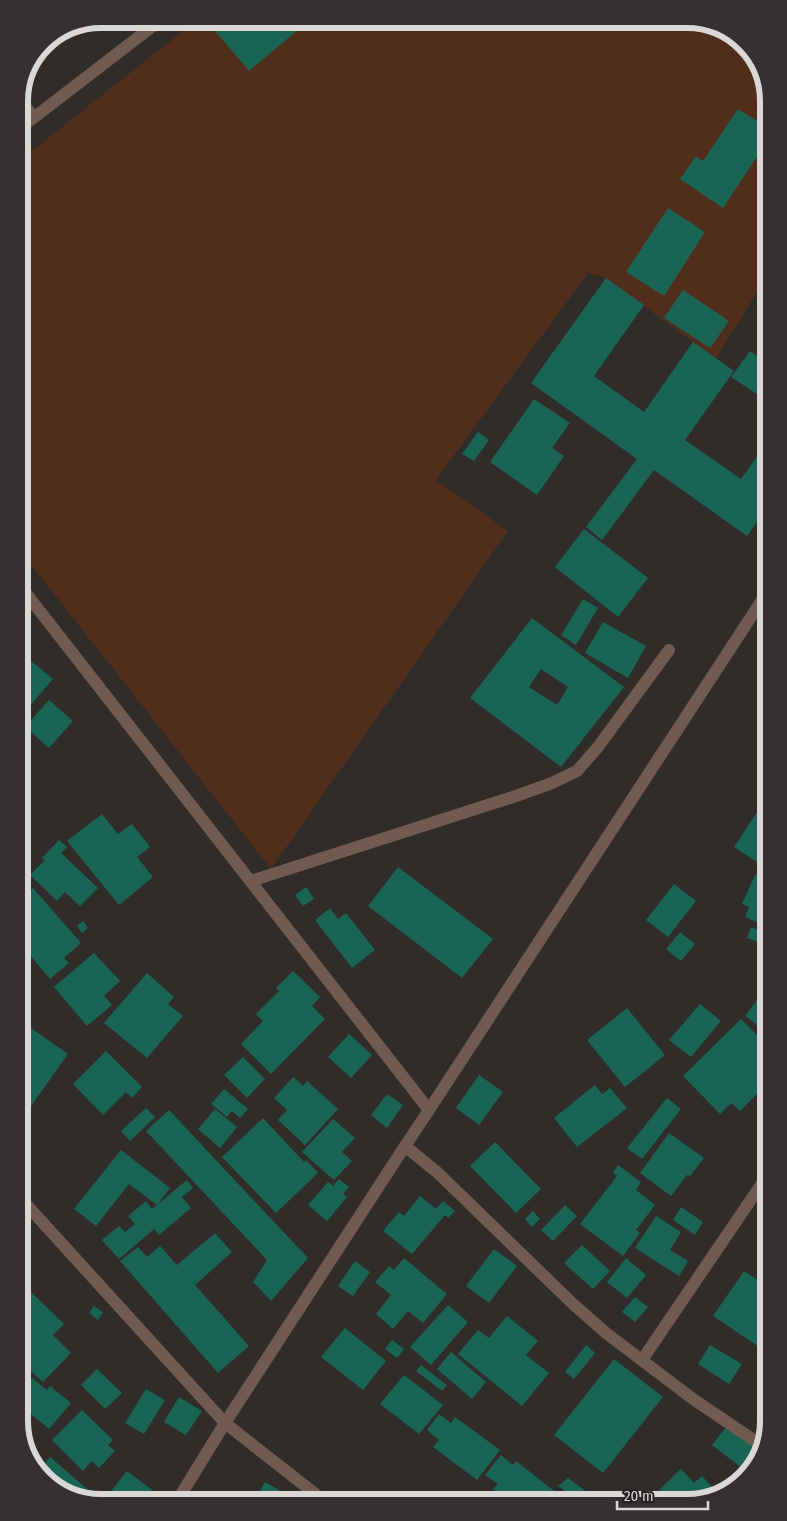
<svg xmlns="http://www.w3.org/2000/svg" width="787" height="1521" viewBox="0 0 787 1521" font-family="'Fira Sans Condensed',sans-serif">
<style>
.green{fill:#512e1b}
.building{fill:#1a6454;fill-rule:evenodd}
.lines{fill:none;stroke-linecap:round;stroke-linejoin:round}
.service{stroke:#715b50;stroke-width:12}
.minor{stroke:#715b50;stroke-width:12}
.rim{fill:none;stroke:#dad8d7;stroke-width:6}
</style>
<rect width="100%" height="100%" fill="#2f2c2a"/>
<!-- green -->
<polygon class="green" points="198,19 692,19 736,36 762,69 763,282 716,359 606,278 588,273 436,480 508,531 271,869 21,552 19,161"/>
<!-- building -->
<g class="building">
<polygon points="205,19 311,19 249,71"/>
<polygon points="738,109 762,124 762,149 723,208 680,179 696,156 703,161"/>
<polygon points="668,208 705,232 664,296 626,272"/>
<polygon points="606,278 644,305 594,376 644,412 693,342 734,371 685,440 741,479 764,447 764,512 747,536 654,470 602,540 586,527 637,459 531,383"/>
<polygon points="683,290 729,321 710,348 664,318"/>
<polygon points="750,351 763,360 763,398 731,377"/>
<polygon points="534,399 570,423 552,448 564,456 537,495 490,462"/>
<polygon points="478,432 489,440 474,461 462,454"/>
<polygon points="584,529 648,578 618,617 555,567"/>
<polygon points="583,599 598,608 576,645 561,635"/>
<path d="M532,618L624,687L561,767L470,698ZM541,669L568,687L557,705L529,687Z"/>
<polygon points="603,622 646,646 628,678 585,653"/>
<polygon points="765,650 765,663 759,660"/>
<polygon points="21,653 53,679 22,715 22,673"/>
<polygon points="49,700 73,721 49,748 25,727"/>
<polygon points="765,800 766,862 763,866 734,847"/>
<polygon points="102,814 118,834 132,824 150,847 137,857 153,877 119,905 67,841"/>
<polygon points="59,840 67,847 61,853 98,888 80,906 65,892 57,901 30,875 45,860 42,858"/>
<polygon points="398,867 493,939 462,978 368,906"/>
<polygon points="755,875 766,879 766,926 745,917 749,907 742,904"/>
<polygon points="674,884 696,901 668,937 646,920"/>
<polygon points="306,887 314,899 303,906 295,895"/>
<polygon points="33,888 81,943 64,958 69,963 50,979 23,947 23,898"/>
<polygon points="330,908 338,919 346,913 375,950 352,968 315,920"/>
<polygon points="83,921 88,928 82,933 77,926"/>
<polygon points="751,927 766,933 766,945 747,938"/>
<polygon points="680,932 695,944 681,961 666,949"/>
<polygon points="94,953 120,981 104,996 112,1005 87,1026 54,987"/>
<polygon points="293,971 320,997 312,1006 325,1019 271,1074 241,1044 263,1021 256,1014 279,991 276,988"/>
<polygon points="147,973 174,997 168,1004 183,1016 147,1058 104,1023"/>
<polygon points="766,988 766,1032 745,1016"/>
<polygon points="700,1004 721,1021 691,1057 669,1040"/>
<polygon points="627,1008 665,1055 625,1087 587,1040"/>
<polygon points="741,1019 766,1044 767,1084 740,1111 731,1103 720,1114 683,1076"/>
<polygon points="31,1028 68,1054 24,1116 23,1039"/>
<polygon points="349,1034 372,1055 351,1078 328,1057"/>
<polygon points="106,1051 142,1087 132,1098 126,1092 103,1115 73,1084"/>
<polygon points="243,1057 265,1079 247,1098 224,1075"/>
<polygon points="479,1075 503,1092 479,1125 456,1108"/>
<polygon points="293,1077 303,1086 307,1081 338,1109 305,1145 278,1120 287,1110 274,1098"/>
<polygon points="595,1085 602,1094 610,1088 627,1108 577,1147 554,1118"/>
<polygon points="224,1089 248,1109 240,1118 232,1111 227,1117 211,1104"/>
<polygon points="387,1094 403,1105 387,1128 371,1115"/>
<polygon points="667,1098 681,1109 642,1159 627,1148"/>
<polygon points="146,1108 155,1117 130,1141 121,1131"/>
<polygon points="215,1109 237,1127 220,1148 198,1129"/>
<polygon points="169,1110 308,1258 271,1301 253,1282 267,1260 146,1131"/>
<polygon points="263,1118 304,1162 306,1160 318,1173 276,1213 222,1157"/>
<polygon points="333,1119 355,1138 342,1152 352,1161 334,1180 302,1152"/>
<polygon points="669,1133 704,1158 690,1176 687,1175 671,1196 640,1173"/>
<polygon points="495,1142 541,1189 516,1213 470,1166"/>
<polygon points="121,1150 170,1188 157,1205 129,1184 96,1226 74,1209"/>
<polygon points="618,1165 641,1182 636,1190 655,1205 636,1230 640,1233 623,1256 580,1224 617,1176 613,1173"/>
<polygon points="339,1179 349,1187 343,1194 347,1197 327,1221 308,1205 328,1182 333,1186"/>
<polygon points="187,1180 193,1188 182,1197 191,1208 159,1235 154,1229 119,1259 102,1240 119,1226 125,1232 135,1224 128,1216 146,1201 152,1209"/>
<polygon points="420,1196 436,1209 443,1201 455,1211 448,1218 445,1215 412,1254 383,1231 399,1212 404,1216"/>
<polygon points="565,1205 577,1216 553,1241 541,1230"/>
<polygon points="681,1207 703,1222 695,1235 673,1220"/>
<polygon points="533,1211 540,1219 532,1227 525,1219"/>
<polygon points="656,1216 681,1232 670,1250 688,1261 679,1276 635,1248"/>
<polygon points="215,1233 232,1252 195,1285 249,1346 218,1373 120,1261 138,1247 147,1257 160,1246 177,1265"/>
<polygon points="582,1245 610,1271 593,1289 564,1263"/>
<polygon points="494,1249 517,1266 489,1303 466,1286"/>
<polygon points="404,1258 447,1294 423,1323 408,1311 393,1329 376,1314 391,1295 375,1282 389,1266 394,1270"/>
<polygon points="626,1258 646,1275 627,1298 607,1282"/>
<polygon points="355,1261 370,1272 353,1296 338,1286"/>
<polygon points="744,1271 768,1287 768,1353 713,1316"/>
<polygon points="31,1292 64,1324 53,1335 71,1353 43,1382 25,1366 24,1299"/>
<polygon points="635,1297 648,1307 635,1322 622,1312"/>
<polygon points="448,1305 468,1322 431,1365 410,1347"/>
<polygon points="94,1306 103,1312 98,1320 89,1313"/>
<polygon points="507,1316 538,1341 526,1355 549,1373 522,1406 458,1354 478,1330 489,1338"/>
<polygon points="345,1328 386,1361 363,1390 321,1357"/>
<polygon points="392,1340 404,1349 397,1358 385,1349"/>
<polygon points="586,1345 595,1353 574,1379 565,1372"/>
<polygon points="710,1345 742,1364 729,1384 698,1364"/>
<polygon points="451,1352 486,1382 472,1399 437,1369"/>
<polygon points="614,1359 663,1397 603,1473 554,1435"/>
<polygon points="421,1365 447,1385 442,1391 416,1371"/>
<polygon points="97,1369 122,1393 105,1409 81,1385"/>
<polygon points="404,1375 443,1405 419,1434 380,1404"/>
<polygon points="32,1378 47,1390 50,1386 71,1403 49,1429 25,1409 25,1386"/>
<polygon points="146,1389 165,1400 144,1434 125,1423"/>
<polygon points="179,1397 202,1411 186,1435 164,1422"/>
<polygon points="82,1410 113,1440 108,1445 115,1451 99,1468 92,1461 83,1471 52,1440"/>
<polygon points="439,1414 451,1423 455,1417 500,1450 477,1480 433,1447 439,1440 427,1430"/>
<polygon points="727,1426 759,1451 754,1466 747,1472 712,1445"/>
<polygon points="501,1455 513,1465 516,1461 558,1494 555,1498 504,1498 493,1489 498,1484 485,1475"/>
<polygon points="50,1457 102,1502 96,1502 55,1488 40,1470"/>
<polygon points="681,1469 694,1483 702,1476 719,1495 718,1496 658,1496 655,1494"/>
<polygon points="127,1471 152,1490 142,1502 117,1502 108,1495"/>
<polygon points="568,1478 587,1492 583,1497 574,1497 558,1486"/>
<polygon points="265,1482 296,1500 254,1501"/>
</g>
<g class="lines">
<!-- service -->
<g class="service">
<polyline points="19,99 34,117"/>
<polyline points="19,129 162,19"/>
<polyline points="251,881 516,796 552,783 577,771 598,747 669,650"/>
</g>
<!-- minor -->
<g class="minor">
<polyline points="21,587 429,1110"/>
<polyline points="405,1146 438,1173 573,1304 606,1333 693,1399 761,1445"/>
<polyline points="24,1202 225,1423 323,1500"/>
<polyline points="642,1360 767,1176"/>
<polyline points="177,1501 225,1423 405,1146 429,1110 764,597"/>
</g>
</g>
<!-- crop -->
<path d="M0 0H787V1521H0ZM101 28H687A73 73 0 0 1 760 101V1421A73 73 0 0 1 687 1494H101A73 73 0 0 1 28 1421V101A73 73 0 0 1 101 28Z" fill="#343130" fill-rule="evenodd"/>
<path class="rim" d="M101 28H687A73 73 0 0 1 760 101V1421A73 73 0 0 1 687 1494H101A73 73 0 0 1 28 1421V101A73 73 0 0 1 101 28Z"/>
<!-- scale -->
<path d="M617 1501v8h91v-8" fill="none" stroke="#dad8d7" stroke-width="2.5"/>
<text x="624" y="1501" font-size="15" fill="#dad8d7" stroke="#262221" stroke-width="4" paint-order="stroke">20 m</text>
</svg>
